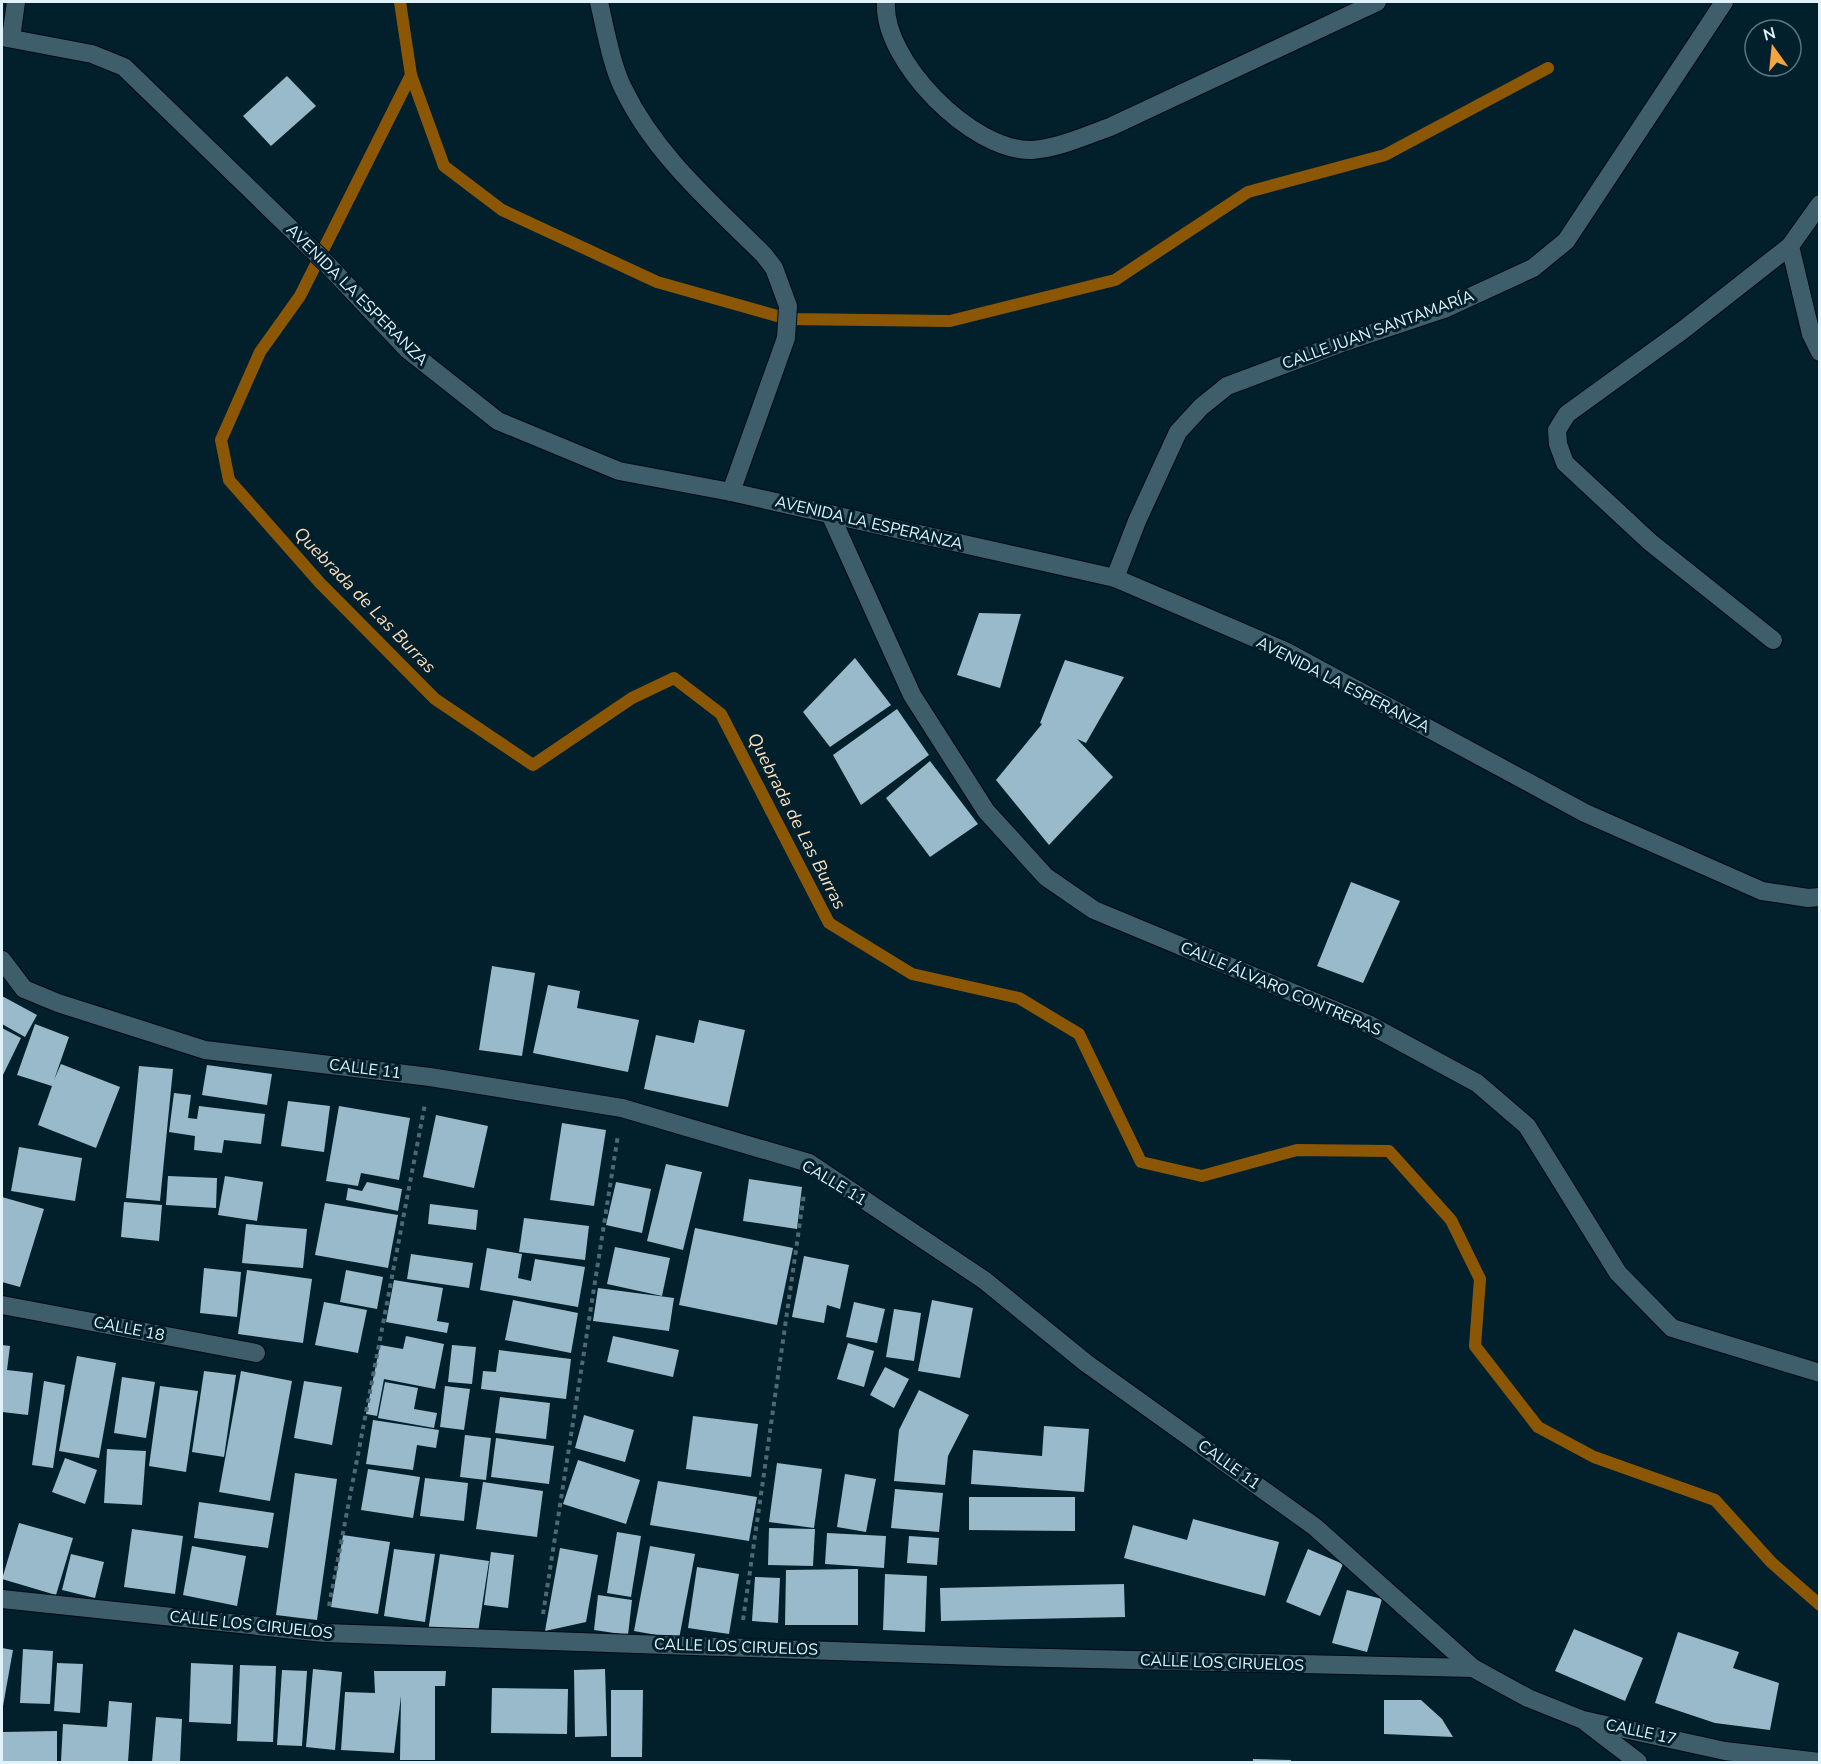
<svg xmlns="http://www.w3.org/2000/svg" width="1821" height="1764" viewBox="0 0 1821 1764" font-family="'Nunito Sans',sans-serif">
<style>
.lines{fill:none;stroke-linecap:round;stroke-linejoin:round}
.stream{stroke:#8c5705;stroke-width:12}
.building{fill:#98baca}
.minor-casing{stroke:#000911;stroke-width:20}
.path{stroke:#4f6974;stroke-width:4;stroke-dasharray:4.5 4.5;stroke-linecap:butt}
.minor{stroke:#3e5e6c;stroke-width:18}
.labels{text-anchor:middle;dominant-baseline:central;stroke-width:6;stroke-linejoin:round;paint-order:stroke}
.street-label{font-size:16px;fill:#e0f2fa;stroke:#01202c}
.water-label{font-size:18px;font-style:italic;fill:#fbdcbb;stroke:#01202c}
</style>
<rect width="100%" height="100%" fill="#01202c"/>
<g class="lines">
<!-- stream -->
<g class="stream">
<polyline points="400,2 411,75 300,296 260,352 221,440 229,480 320,583 435,699 533,765 632,698 674,678 721,714 829,923 912,974 1019,998 1079,1034 1141,1162 1202,1176 1297,1150 1389,1151 1451,1220 1480,1279 1475,1346 1538,1427 1594,1457 1715,1500 1771,1562 1820,1605"/>
<polyline points="411,75 444,166 502,210 657,282 788,319 950,321 1115,280 1248,192 1385,155 1548,68"/>
</g>
</g>
<!-- building -->
<g class="building">
<polygon points="287,76 316,106 271,146 243,116"/>
<polygon points="979,613 1021,614 1000,688 957,675"/>
<polygon points="855,658 891,705 830,747 803,712"/>
<polygon points="1065,660 1124,677 1086,743 1077,739 1113,777 1049,845 996,780 1042,724 1040,723"/>
<polygon points="897,709 929,755 861,805 833,755"/>
<polygon points="930,761 978,824 930,857 886,798"/>
<polygon points="1351,882 1400,901 1363,983 1317,966"/>
<polygon points="492,966 535,973 522,1056 479,1050"/>
<polygon points="548,985 580,991 577,1008 639,1020 628,1072 533,1053"/>
<polygon points="2,996 37,1015 25,1037 2,1024"/>
<polygon points="699,1020 745,1030 728,1107 644,1089 656,1035 694,1043"/>
<polygon points="35,1024 69,1037 54,1080 61,1064 120,1087 96,1148 38,1125 52,1086 17,1075"/>
<polygon points="2,1028 21,1038 2,1077"/>
<polygon points="207,1065 272,1074 267,1105 202,1095"/>
<polygon points="139,1066 173,1069 160,1201 126,1198"/>
<polygon points="174,1093 191,1095 188,1118 197,1119 199,1106 265,1114 261,1144 224,1140 222,1153 194,1150 195,1136 169,1132"/>
<polygon points="288,1101 330,1106 324,1152 281,1146"/>
<polygon points="339,1106 410,1118 399,1180 361,1173 358,1186 326,1181"/>
<polygon points="436,1115 488,1126 474,1188 423,1177"/>
<polygon points="562,1123 606,1130 594,1206 550,1200"/>
<polygon points="19,1147 82,1158 75,1201 11,1191"/>
<polygon points="666,1164 702,1172 683,1250 647,1241"/>
<polygon points="168,1176 217,1178 216,1208 166,1205"/>
<polygon points="225,1176 263,1182 257,1221 218,1215"/>
<polygon points="749,1179 802,1187 797,1229 743,1221"/>
<polygon points="367,1182 402,1189 398,1211 346,1200 348,1188 362,1191"/>
<polygon points="616,1182 651,1189 642,1233 606,1225"/>
<polygon points="2,1197 44,1209 20,1287 2,1282"/>
<polygon points="124,1202 162,1205 159,1241 121,1237"/>
<polygon points="325,1203 398,1215 388,1268 315,1255"/>
<polygon points="430,1204 478,1210 476,1230 428,1224"/>
<polygon points="524,1218 589,1226 585,1260 519,1252"/>
<polygon points="246,1224 307,1229 303,1268 242,1263"/>
<polygon points="695,1228 793,1248 777,1325 679,1305"/>
<polygon points="615,1247 670,1258 662,1296 607,1284"/>
<polygon points="487,1248 522,1254 518,1278 531,1281 535,1259 585,1267 578,1307 480,1290"/>
<polygon points="411,1254 473,1263 469,1288 407,1279"/>
<polygon points="804,1256 849,1265 840,1309 827,1305 824,1323 792,1317"/>
<polygon points="204,1268 241,1272 237,1317 200,1313"/>
<polygon points="247,1270 312,1279 303,1343 238,1334"/>
<polygon points="346,1270 383,1277 377,1309 340,1302"/>
<polygon points="394,1280 443,1288 437,1321 449,1323 447,1333 386,1322"/>
<polygon points="598,1288 674,1298 669,1331 593,1321"/>
<polygon points="513,1300 578,1313 571,1353 505,1340"/>
<polygon points="932,1300 973,1308 960,1378 918,1371"/>
<polygon points="324,1302 367,1310 358,1353 315,1345"/>
<polygon points="854,1302 885,1309 877,1343 846,1337"/>
<polygon points="894,1309 921,1313 914,1361 886,1357"/>
<polygon points="406,1336 444,1344 435,1389 384,1379 377,1416 366,1414 380,1345 403,1349"/>
<polygon points="613,1336 679,1350 673,1377 607,1362"/>
<polygon points="848,1343 874,1351 864,1387 837,1379"/>
<polygon points="2,1345 10,1346 7,1370 33,1373 28,1415 2,1412"/>
<polygon points="452,1345 476,1347 472,1384 448,1382"/>
<polygon points="499,1350 571,1359 566,1399 481,1389 483,1371 496,1372"/>
<polygon points="77,1356 116,1363 99,1458 59,1451"/>
<polygon points="885,1367 909,1379 894,1408 870,1395"/>
<polygon points="204,1371 236,1375 224,1457 192,1452"/>
<polygon points="241,1371 292,1381 270,1501 219,1492"/>
<polygon points="122,1377 155,1382 146,1438 114,1433"/>
<polygon points="44,1381 65,1385 53,1468 32,1465"/>
<polygon points="304,1381 342,1387 332,1445 294,1438"/>
<polygon points="385,1382 418,1388 414,1409 437,1413 434,1428 378,1418"/>
<polygon points="160,1386 198,1391 186,1472 149,1466"/>
<polygon points="445,1386 470,1389 464,1430 440,1427"/>
<polygon points="919,1390 969,1415 948,1456 945,1485 894,1481 899,1430"/>
<polygon points="500,1397 550,1403 546,1439 495,1433"/>
<polygon points="584,1415 634,1430 625,1462 575,1448"/>
<polygon points="693,1416 758,1424 751,1477 686,1469"/>
<polygon points="373,1420 439,1430 436,1448 417,1445 413,1470 366,1464"/>
<polygon points="1044,1426 1089,1429 1084,1492 971,1484 973,1450 1042,1456"/>
<polygon points="465,1435 491,1438 486,1480 460,1477"/>
<polygon points="496,1438 554,1446 549,1484 491,1477"/>
<polygon points="107,1449 146,1451 142,1505 104,1503"/>
<polygon points="65,1458 97,1470 85,1504 52,1492"/>
<polygon points="578,1460 640,1480 626,1524 563,1504"/>
<polygon points="777,1463 822,1469 814,1528 769,1522"/>
<polygon points="368,1469 420,1477 413,1518 361,1510"/>
<polygon points="295,1473 337,1479 317,1620 276,1615"/>
<polygon points="845,1474 876,1479 866,1532 837,1527"/>
<polygon points="425,1478 468,1483 464,1521 420,1516"/>
<polygon points="658,1481 757,1497 749,1541 650,1525"/>
<polygon points="483,1482 543,1491 537,1537 476,1529"/>
<polygon points="895,1489 943,1493 939,1532 891,1528"/>
<polygon points="969,1497 1075,1497 1075,1531 969,1530"/>
<polygon points="199,1502 274,1513 268,1548 194,1538"/>
<polygon points="1193,1519 1279,1542 1265,1596 1124,1558 1133,1525 1187,1540"/>
<polygon points="19,1523 73,1538 56,1595 2,1579"/>
<polygon points="769,1528 815,1529 813,1566 768,1565"/>
<polygon points="132,1529 183,1536 175,1594 124,1587"/>
<polygon points="617,1532 641,1536 631,1597 607,1593"/>
<polygon points="827,1533 886,1536 884,1568 825,1564"/>
<polygon points="343,1535 390,1542 378,1614 331,1607"/>
<polygon points="909,1536 939,1538 937,1565 907,1563"/>
<polygon points="192,1546 246,1556 237,1606 183,1595"/>
<polygon points="650,1546 695,1554 679,1639 634,1631"/>
<polygon points="560,1548 598,1555 586,1622 545,1631"/>
<polygon points="394,1549 435,1554 425,1622 384,1616"/>
<polygon points="1308,1549 1343,1564 1320,1616 1286,1602"/>
<polygon points="491,1552 514,1555 508,1608 484,1605"/>
<polygon points="71,1554 104,1562 95,1598 62,1590"/>
<polygon points="440,1554 489,1561 477,1639 428,1632"/>
<polygon points="697,1567 739,1574 729,1634 688,1628"/>
<polygon points="858,1569 858,1625 785,1625 786,1570"/>
<polygon points="885,1574 927,1576 925,1632 883,1630"/>
<polygon points="755,1577 780,1578 778,1623 752,1621"/>
<polygon points="1124,1584 1125,1617 941,1621 940,1588"/>
<polygon points="1347,1590 1382,1599 1367,1652 1332,1643"/>
<polygon points="598,1595 632,1600 628,1635 594,1630"/>
<polygon points="1574,1629 1643,1658 1625,1701 1555,1671"/>
<polygon points="1678,1632 1739,1652 1733,1668 1779,1683 1770,1730 1715,1723 1655,1703"/>
<polygon points="2,1648 13,1650 3,1706 2,1706"/>
<polygon points="23,1649 53,1651 50,1704 20,1703"/>
<polygon points="57,1663 83,1664 80,1713 54,1711"/>
<polygon points="191,1663 233,1665 231,1724 189,1722"/>
<polygon points="240,1665 276,1666 273,1742 237,1741"/>
<polygon points="313,1669 342,1672 335,1750 306,1747"/>
<polygon points="605,1669 607,1736 575,1737 574,1670"/>
<polygon points="282,1670 307,1671 302,1746 277,1745"/>
<polygon points="374,1671 446,1671 445,1686 435,1686 435,1760 400,1760 401,1696 394,1753 341,1750 345,1692 375,1693"/>
<polygon points="492,1688 568,1689 567,1734 491,1733"/>
<polygon points="611,1690 643,1690 642,1757 611,1757"/>
<polygon points="1384,1700 1421,1700 1442,1719 1453,1737 1384,1734"/>
<polygon points="109,1701 132,1703 128,1762 61,1761 63,1724 107,1727"/>
<polygon points="156,1717 182,1719 180,1762 152,1762"/>
<polygon points="57,1731 57,1762 3,1762 3,1732"/>
<polygon points="1253,1759 1291,1760 1291,1762 1253,1762"/>
</g>
<g class="lines">
<defs>
<g id="minor">
<path d="M599,2C605,28 612,67 624,90C656,156 713,204 764,255L774,268L788,306L786,338L731,492"/>
<path d="M886,2C882,60 972,152 1032,150C1059,148 1085,136 1110,127L1377,2"/>
<polyline points="2,37 92,54 124,67 325,262 408,350 498,421 619,471 731,492 1115,578 1285,651 1585,813 1762,891 1808,898 1820,897"/>
<polyline points="11,38 16,2"/>
<polyline points="1820,204 1790,246 1811,334 1820,352"/>
<polyline points="830,514 912,695 986,811 1046,877 1094,910 1368,1024 1477,1083 1527,1126 1618,1273 1672,1328 1820,1373"/>
<polyline points="1115,578 1137,521 1178,432 1201,407 1227,386 1339,344 1444,309 1533,268 1566,241 1724,2"/>
<polyline points="1773,640 1650,542 1565,463 1558,444 1557,430 1567,414 1683,330 1790,246"/>
<polyline points="2,960 24,989 58,1003 205,1050 430,1077 622,1108 809,1163 984,1280 1086,1363 1315,1527 1473,1668 1528,1698 1583,1720 1725,1751 1820,1762"/>
<polyline points="2,1305 256,1353"/>
<polyline points="2,1599 324,1633 1005,1657 1473,1668"/>
<polyline points="1587,1723 1638,1762"/>
</g>
</defs>
<!-- minor casing -->
<use href="#minor" class="minor-casing"/>
<!-- path -->
<g class="path">
<polyline points="329,1606 425,1104"/>
<polyline points="543,1614 618,1135"/>
<polyline points="743,1620 804,1194"/>
</g>
<!-- minor -->
<use href="#minor" class="minor"/>
</g>
<g class="labels">
<!-- street labels -->
<g class="street-label">
<text transform="translate(357 295) rotate(45)">AVENIDA LA ESPERANZA</text>
<text transform="translate(1378 330) rotate(-20)">CALLE JUAN SANTAMARÍA</text>
<text transform="translate(869 523) rotate(13)">AVENIDA LA ESPERANZA</text>
<text transform="translate(1343 685) rotate(27)">AVENIDA LA ESPERANZA</text>
<text transform="translate(1281 989) rotate(23)">CALLE ÁLVARO CONTRERAS</text>
<text transform="translate(365 1069) rotate(7)">CALLE 11</text>
<text transform="translate(834 1183) rotate(31)">CALLE 11</text>
<text transform="translate(129 1329) rotate(11)">CALLE 18</text>
<text transform="translate(1229 1465) rotate(36)">CALLE 11</text>
<text transform="translate(251 1625) rotate(6)">CALLE LOS CIRUELOS</text>
<text transform="translate(736 1647) rotate(2)">CALLE LOS CIRUELOS</text>
<text transform="translate(1222 1663) rotate(2)">CALLE LOS CIRUELOS</text>
<text transform="translate(1641 1732) rotate(12)">CALLE 17</text>
</g>
<!-- water labels -->
<g class="water-label">
<text transform="translate(365 600) rotate(46)">Quebrada de Las Burras</text>
<text transform="translate(797 821) rotate(63)">Quebrada de Las Burras</text>
</g>
</g>
<!-- border -->
<rect width="1821" height="1764" fill="none" stroke="#e0f2fa" stroke-width="6"/>
<!-- north arrow -->
<g transform="translate(1773 48) rotate(345)"><circle r="28" fill="#01202c" stroke="#5a747e" stroke-width="1.5"/>
<path d="M0-4.5L10 22L0 15L-10 22Z" fill="#f2a541"/>
<text y="-9" font-size="16" font-weight="bold" text-anchor="middle" fill="#e0f2fa">N</text>
</g>
</svg>
